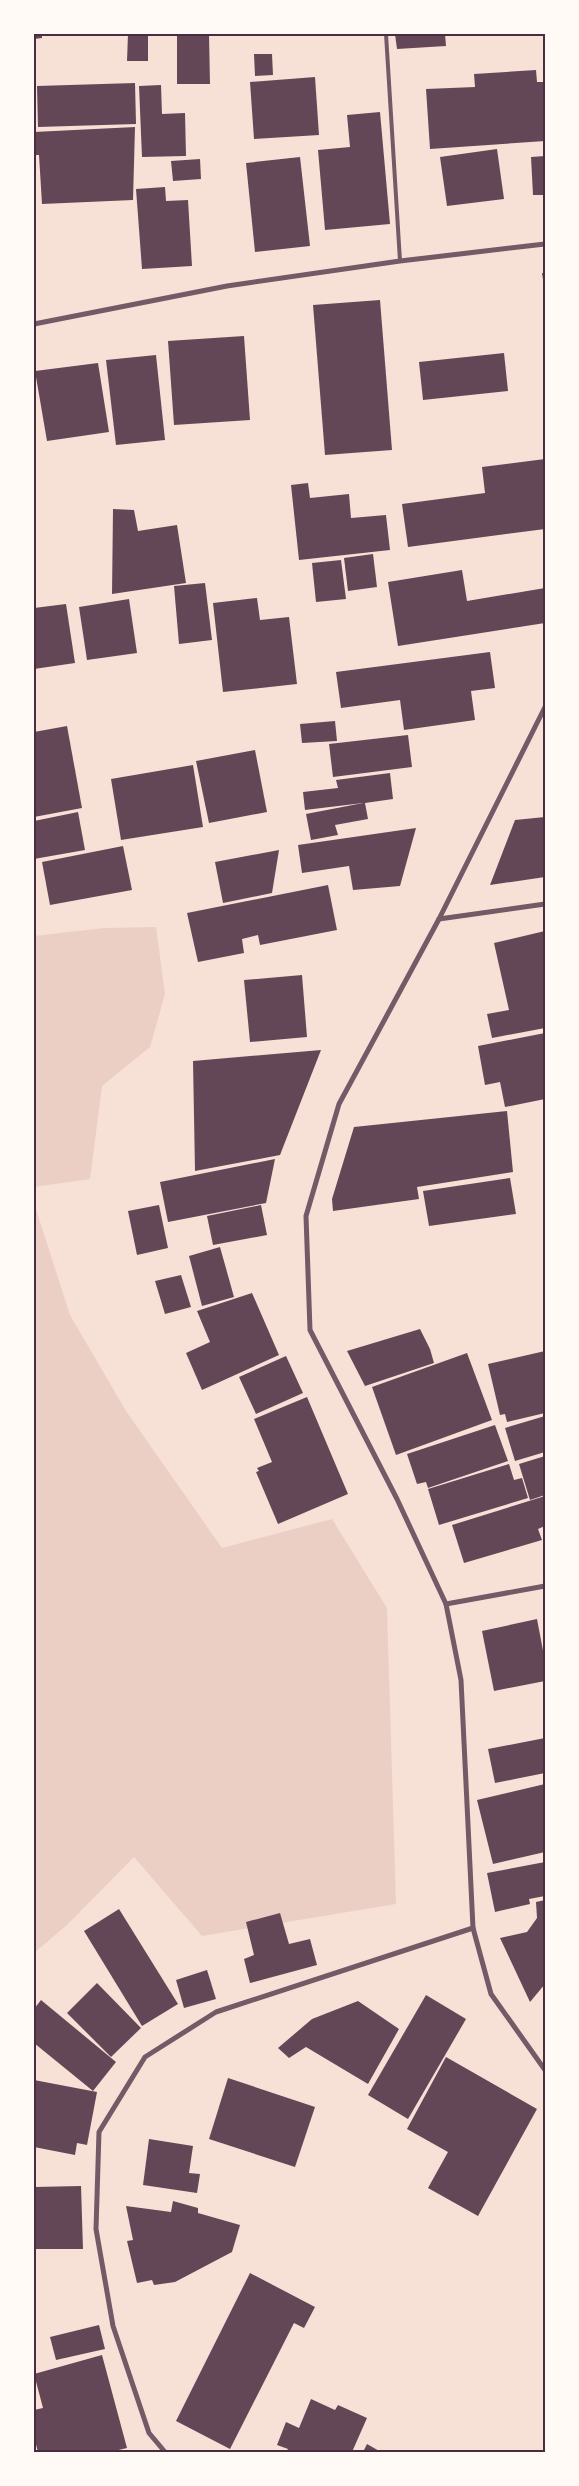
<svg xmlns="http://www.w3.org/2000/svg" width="579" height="2486" viewBox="0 0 579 2486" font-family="'Noto Sans',sans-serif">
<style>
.green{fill:#ebcfc5}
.building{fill:#644757}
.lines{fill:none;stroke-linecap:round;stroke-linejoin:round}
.service{stroke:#755966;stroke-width:4}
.minor{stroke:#755966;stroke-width:5}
.neatline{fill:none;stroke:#4a2c40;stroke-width:2}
</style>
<rect width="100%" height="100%" fill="#f7e1d7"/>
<!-- green -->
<g class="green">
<polygon points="156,927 165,994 150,1047 102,1086 90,1179 34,1187 34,936 104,928"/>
<polygon points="34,1203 70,1315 126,1411 222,1548 332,1519 387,1608 396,1904 202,1936 134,1857 67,1925 34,1953"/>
</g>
<!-- building -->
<g class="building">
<polygon points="34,34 42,34 42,38 34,39"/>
<polygon points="128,34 148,34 148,61 127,61"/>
<polygon points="177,34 209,34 210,84 177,84"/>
<polygon points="395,34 445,34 446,46 397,49"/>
<polygon points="254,54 272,54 273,75 255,76"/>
<polygon points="536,70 537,82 545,82 545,141 430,149 426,89 475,87 474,74"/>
<polygon points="315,77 319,135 254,139 250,82"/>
<polygon points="135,83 136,124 38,127 37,86"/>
<polygon points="161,85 162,114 185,113 186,156 142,157 139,86"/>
<polygon points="380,112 390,224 325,230 318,150 350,147 347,115"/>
<polygon points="135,127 133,200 42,204 39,155 34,155 34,132"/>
<polygon points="497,149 504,199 447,206 440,157"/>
<polygon points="545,156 545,195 533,195 531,157"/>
<polygon points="300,157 310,246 255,252 246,163"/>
<polygon points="200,159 201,179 173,181 171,161"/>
<polygon points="165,187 166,201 188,200 192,266 142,269 136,189"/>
<polygon points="542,273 545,273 545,286 544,286"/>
<polygon points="380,300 392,450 325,455 313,305"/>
<polygon points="244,336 250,420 174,425 168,341"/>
<polygon points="504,353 508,391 423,400 419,362"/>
<polygon points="156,355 165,440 116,445 106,360"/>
<polygon points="98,363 109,432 47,441 35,371"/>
<polygon points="545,459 545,529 408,547 402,504 485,493 482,467"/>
<polygon points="308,483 310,498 349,494 351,518 386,515 390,550 299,560 291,485"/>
<polygon points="113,509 134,510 138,531 177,525 186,583 112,594"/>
<polygon points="373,554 377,587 348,591 344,558"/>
<polygon points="341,560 346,599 316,602 312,563"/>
<polygon points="462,570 467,601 545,588 545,623 398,646 388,582"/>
<polygon points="205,583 212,640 179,644 174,586"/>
<polygon points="257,598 260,620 289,617 297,684 223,692 213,603"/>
<polygon points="129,599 137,653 87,660 79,607"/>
<polygon points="66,604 75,663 34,669 34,608"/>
<polygon points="490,652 495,688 471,691 475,720 404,730 400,700 341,708 336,672"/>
<polygon points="335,721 337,741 302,743 300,724"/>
<polygon points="67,726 82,808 34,817 34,732"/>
<polygon points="408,735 412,767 333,777 329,744"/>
<polygon points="255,750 267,812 209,823 196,761"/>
<polygon points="193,765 203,827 121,840 111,779"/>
<polygon points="390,773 393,799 365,803 368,819 335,825 338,835 311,840 306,814 363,803 305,810 303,792 338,788 336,780"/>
<polygon points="78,812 85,850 34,859 34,821"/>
<polygon points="545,817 545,877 490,885 515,820"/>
<polygon points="416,828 400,886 353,890 349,866 302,873 298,845"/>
<polygon points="123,846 132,890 50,905 42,862"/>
<polygon points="279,850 272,893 223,903 215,862"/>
<polygon points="328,885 337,930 260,945 258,935 242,939 244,953 198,962 187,913"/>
<polygon points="545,931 545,1028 492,1038 487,1014 509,1010 494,943"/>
<polygon points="302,975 307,1037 250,1042 244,980"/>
<polygon points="545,1033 545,1099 505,1107 500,1082 485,1085 478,1046"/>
<polygon points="321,1050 280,1155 195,1171 193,1061"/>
<polygon points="507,1111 513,1172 417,1187 419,1199 333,1211 332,1199 354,1127"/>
<polygon points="275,1159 266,1203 168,1222 160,1182"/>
<polygon points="510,1178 516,1214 429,1226 423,1191"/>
<polygon points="159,1205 168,1248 137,1255 128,1211"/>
<polygon points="261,1205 267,1235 213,1245 207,1216"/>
<polygon points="220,1247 234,1297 202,1306 189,1256"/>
<polygon points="181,1275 191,1307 165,1314 155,1281"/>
<polygon points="252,1293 279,1355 202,1390 186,1353 210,1342 197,1311"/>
<polygon points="420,1329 430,1349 434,1363 365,1386 347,1351"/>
<polygon points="545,1351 545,1413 507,1422 505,1414 500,1415 488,1364"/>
<polygon points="467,1353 492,1420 396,1455 372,1387"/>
<polygon points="286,1356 303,1393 256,1414 239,1377"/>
<polygon points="307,1397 348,1494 278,1524 256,1472 259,1471 257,1468 272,1462 254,1419"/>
<polygon points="545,1416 545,1452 515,1461 505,1428"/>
<polygon points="495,1425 508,1461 428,1488 426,1482 417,1484 407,1454"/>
<polygon points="545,1456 545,1495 530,1500 519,1464"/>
<polygon points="509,1464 514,1480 522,1478 528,1498 439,1525 428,1489"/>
<polygon points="545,1496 545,1526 538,1529 542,1540 464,1563 452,1525"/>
<polygon points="537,1619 545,1661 545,1681 494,1691 482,1631"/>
<polygon points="545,1738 545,1773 495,1783 488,1749"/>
<polygon points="545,1784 545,1852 493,1864 477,1800"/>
<polygon points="545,1862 545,1896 529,1899 530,1904 495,1912 487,1873"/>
<polygon points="545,1900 545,1984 530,2002 500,1938 527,1932 537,1918 536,1902"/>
<polygon points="119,1909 178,2004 142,2026 84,1931"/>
<polygon points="280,1913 289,1944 310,1939 317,1965 250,1983 244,1959 254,1955 246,1922"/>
<polygon points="207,1970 216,1999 184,2008 176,1980"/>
<polygon points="97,1983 141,2028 111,2057 67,2013"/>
<polygon points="426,1995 466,2019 408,2119 368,2095"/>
<polygon points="41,2000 116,2062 93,2091 34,2043 34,2009"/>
<polygon points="358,2001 399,2029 368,2084 306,2047 289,2058 278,2048 312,2019"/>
<polygon points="446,2057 537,2109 478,2216 428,2188 448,2152 407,2129"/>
<polygon points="228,2078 315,2107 295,2167 209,2139"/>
<polygon points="34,2080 97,2092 87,2145 77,2143 75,2155 34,2147"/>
<polygon points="149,2139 193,2146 189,2173 200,2174 197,2193 143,2185"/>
<polygon points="81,2186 83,2249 34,2249 34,2187"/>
<polygon points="173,2201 198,2208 198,2213 240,2225 232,2252 175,2282 154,2285 152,2280 137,2283 127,2241 133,2240 126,2206 171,2212"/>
<polygon points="250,2273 315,2307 304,2328 294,2323 230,2449 176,2421"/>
<polygon points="99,2325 105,2349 56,2360 50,2337"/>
<polygon points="102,2355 127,2448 110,2452 38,2452 34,2437 34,2410 43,2408 34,2374"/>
<polygon points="311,2399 335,2410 338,2405 367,2418 352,2452 286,2452 288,2449 277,2445 286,2422 299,2428"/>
<polygon points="367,2444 381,2452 363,2452"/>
</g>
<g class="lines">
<!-- service -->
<polyline class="service" points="386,34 400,261"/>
<!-- minor -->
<g class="minor">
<polyline points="34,324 227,286 400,261 545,244"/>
<polyline points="545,707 439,919 339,1104 306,1216 310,1330 397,1499 446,1604 461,1680 473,1928 491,1994 545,2070"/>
<polyline points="439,919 545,904"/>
<polyline points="446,1604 545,1586"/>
<polyline points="165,2452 149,2433 113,2326 96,2229 99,2132 145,2057 216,2012 473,1928"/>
</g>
</g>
<!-- border -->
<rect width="579" height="2486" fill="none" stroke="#fffaf5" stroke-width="70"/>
<rect x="35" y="35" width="509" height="2416" class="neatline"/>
</svg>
